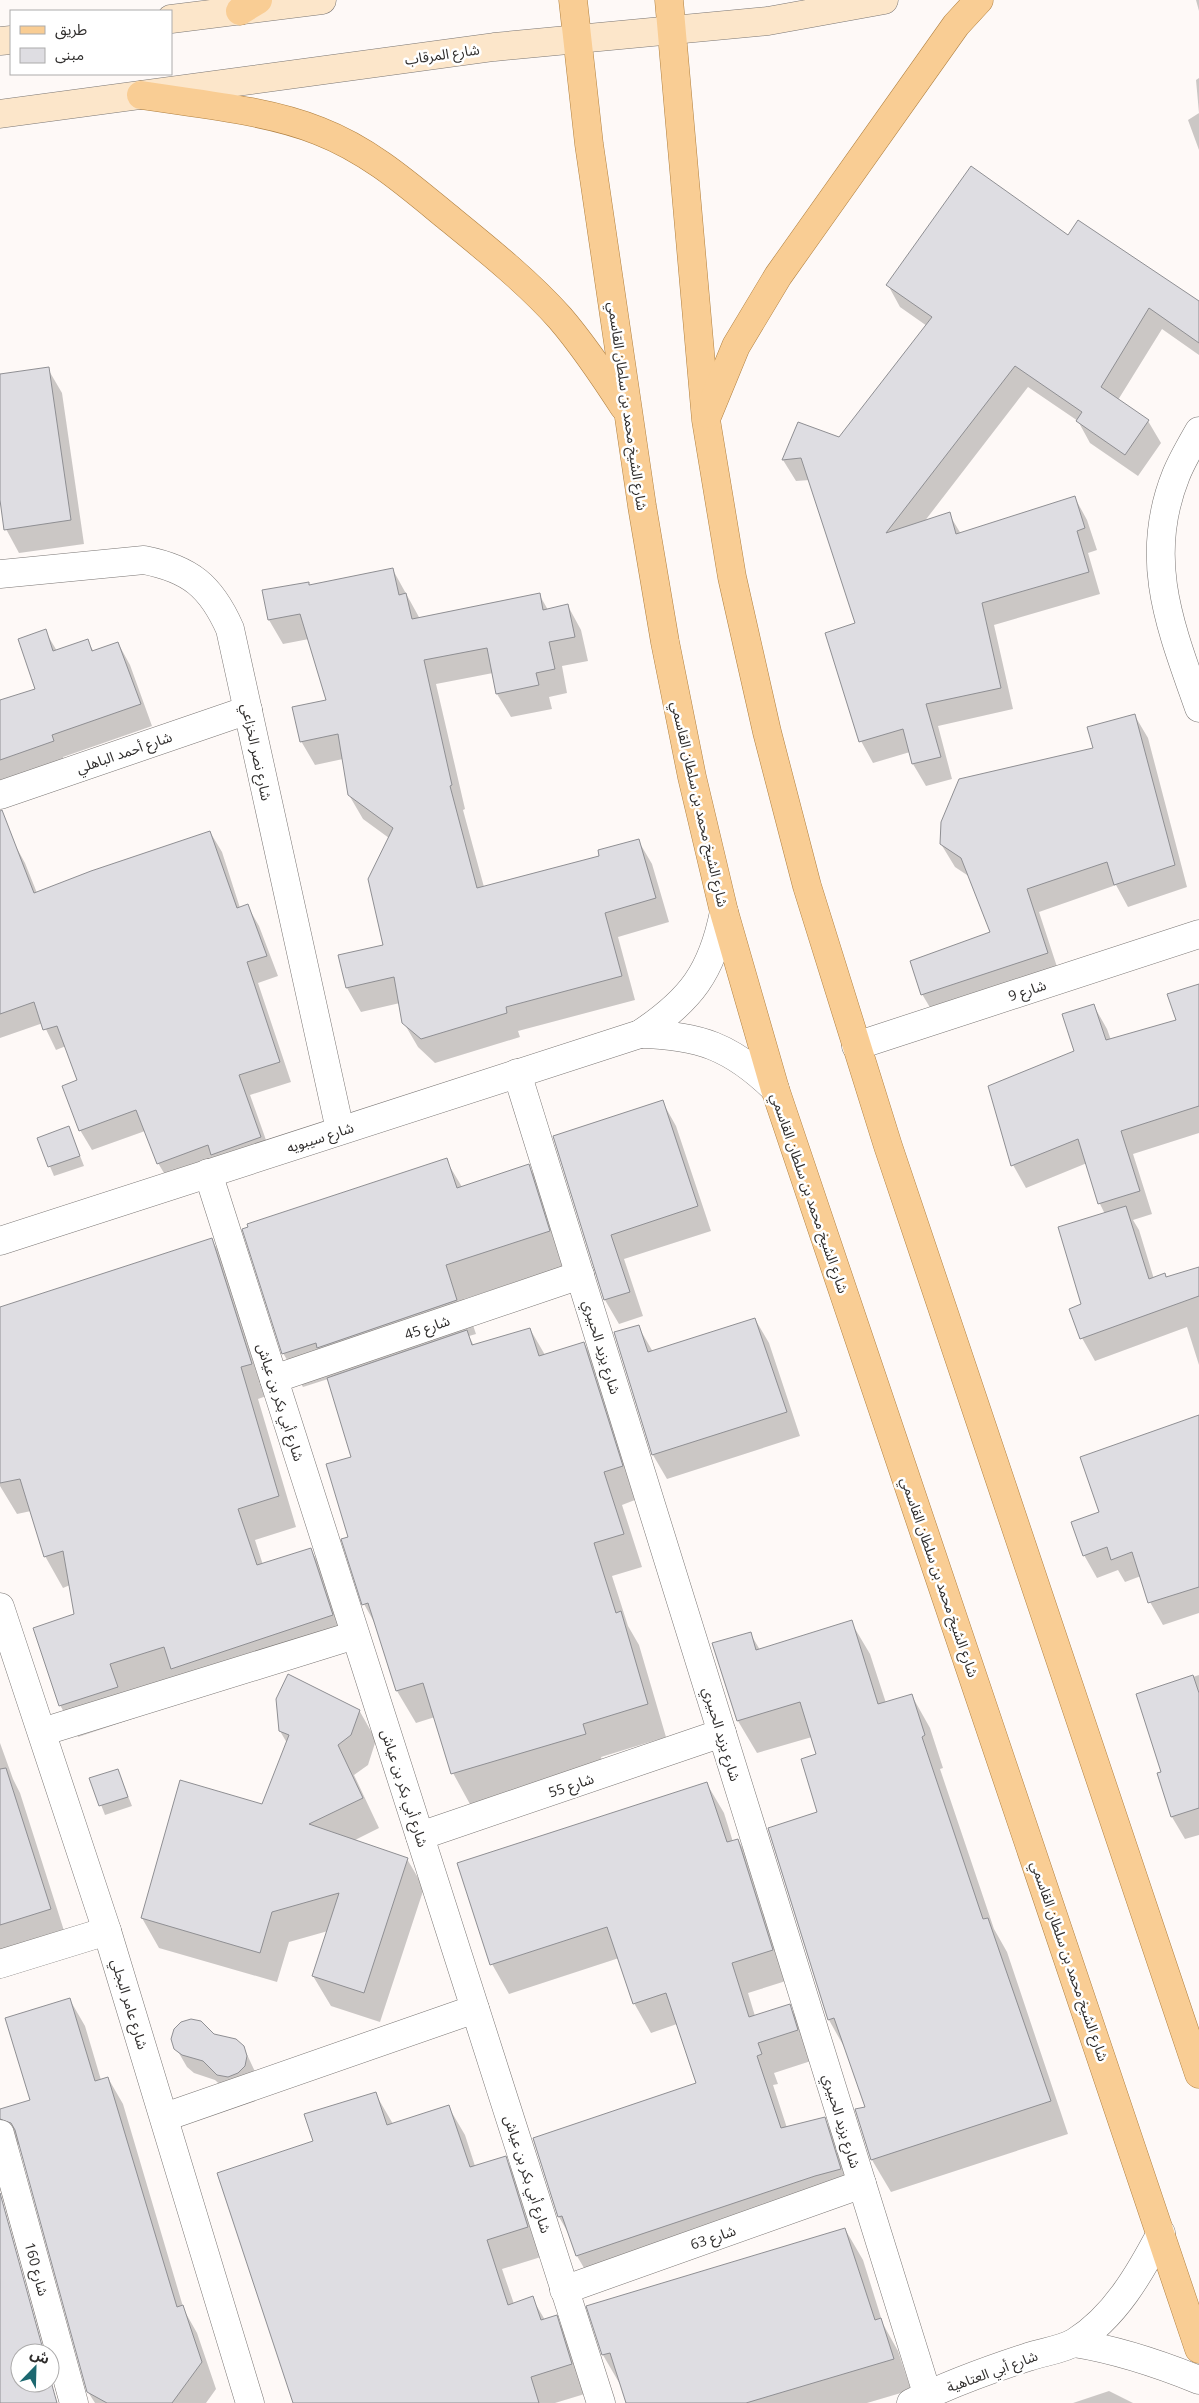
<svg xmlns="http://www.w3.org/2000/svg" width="1199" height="2403" viewBox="0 0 1199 2403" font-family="'Open Sans','Noto Sans Arabic',sans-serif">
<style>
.shadow{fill:#0003}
.building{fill:#dedde2;stroke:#8f8f93}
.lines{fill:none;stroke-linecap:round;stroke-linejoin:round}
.minor-casing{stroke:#7a7674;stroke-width:29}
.secondary-casing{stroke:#7a7674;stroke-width:29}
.primary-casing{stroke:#b08041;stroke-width:29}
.minor{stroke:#fff;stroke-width:28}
.secondary{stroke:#fce6ca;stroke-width:28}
.primary{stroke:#f9cd94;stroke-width:28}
.labels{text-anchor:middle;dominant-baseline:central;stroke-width:5;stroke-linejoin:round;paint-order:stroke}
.street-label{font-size:14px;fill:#2f2d2c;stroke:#fff}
</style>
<rect width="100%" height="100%" fill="#fef9f7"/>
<!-- shadow -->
<g class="shadow">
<polygon points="1196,0 1199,0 1199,11"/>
<polygon points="1199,78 1199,150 1188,120 1199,113 1196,80"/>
<polygon points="1068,237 1199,302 1199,355 1162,329 1118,400 1148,421 1161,443 1138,476 1090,443 1078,421 1028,387 924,522 949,514 961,534 1075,498 1087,520 1097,550 1088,553 1100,594 994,625 1013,709 938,726 952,779 926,786 913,764 910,752 873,763 861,741 856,624 810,480 796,481 783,460 840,438 927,326 900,307 888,285"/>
<polygon points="48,369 62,393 84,544 19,553 6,529 0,491 0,375"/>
<polygon points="393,570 420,619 539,594 548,610 568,606 581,630 588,661 562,666 567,693 549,697 552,709 511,717 497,694 493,673 436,684 465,809 463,810 484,887 601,857 638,840 652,864 669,922 618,937 635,1000 518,1031 520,1037 435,1063 418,1047 404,1023 400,1003 361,1012 347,988 340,956 385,946 389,838 363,819 349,795 343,759 315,765 301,741 328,701 309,639 283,644 269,620 264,591 310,586"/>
<polygon points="45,631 57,651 87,640 94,652 118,643 130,665 152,726 63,757 66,763 0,793 0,701 36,690"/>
<polygon points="1135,716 1148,738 1187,887 1128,907 1116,885 1039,912 1060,976 935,1016 922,994 992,933 970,877 955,867 941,844 1094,749"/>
<polygon points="210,832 222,852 240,908 247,905 259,926 278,976 258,983 291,1082 250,1095 272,1157 170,1183 158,1163 145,1131 92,1150 80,1130 79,1081 66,1046 56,1050 43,1023 0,1038 0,848 14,843 25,863 37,893"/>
<polygon points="1199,986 1199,1133 1133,1154 1152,1214 1133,1220 1139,1230 1154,1279 1166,1278 1199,1268 1199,1365 1187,1327 1095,1361 1082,1338 1082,1305 1105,1214 1100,1204 1087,1163 1026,1188 1013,1165 989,1087 1075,1052 1094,1006 1107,1029 1111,1040 1177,1021"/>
<polygon points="662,1101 676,1126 711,1231 624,1259 643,1316 619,1324 605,1300 554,1136"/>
<polygon points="69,1128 84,1166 54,1176 38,1138"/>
<polygon points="446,1160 462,1187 528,1165 548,1199 568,1265 464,1299 476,1334 469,1336 474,1346 530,1329 545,1355 584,1343 602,1376 640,1498 622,1505 642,1567 612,1576 628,1626 639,1645 666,1737 601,1757 604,1767 471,1806 453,1773 435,1717 416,1723 397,1691 378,1629 364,1604 350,1538 353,1458 328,1379 303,1387 283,1353"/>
<polygon points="212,1240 230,1271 269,1395 258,1399 296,1527 255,1540 263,1565 311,1550 329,1581 350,1646 127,1696 135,1718 78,1737 60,1705 75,1615 70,1585 63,1588 45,1556 31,1511 17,1514 0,1486 0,1308"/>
<polygon points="755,1319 769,1343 800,1436 667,1479 653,1455 616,1333 638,1326 653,1352"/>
<polygon points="1199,1416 1199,1613 1163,1625 1150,1602 1141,1576 1125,1582 1118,1570 1097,1578 1084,1555 1100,1512"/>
<polygon points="851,1622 870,1654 886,1703 912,1696 930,1728 943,1768 940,1769 994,1929 1007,1952 1068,2134 891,2192 872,2160 857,2110 866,2108 847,2052 829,2020 770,1829 819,1812 818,1755 812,1737 757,1753 738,1721 714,1644 750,1633 760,1650"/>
<polygon points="1199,1675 1199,1835 1185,1839 1172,1817 1159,1774 1162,1773 1137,1695"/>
<polygon points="359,1710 376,1740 368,1765 354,1775 379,1828 353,1841 407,1859 424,1888 380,2022 331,2006 313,1976 328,1931 289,1942 277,1982 159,1948 142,1918 263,1805 287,1743 280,1731"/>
<polygon points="0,1743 13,1779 20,1793 66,1937 0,1958"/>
<polygon points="118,1771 132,1806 105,1815 91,1779"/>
<polygon points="707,1784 724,1813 733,1842 738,1840 755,1869 789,1980 748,1993 755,2016 789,2005 806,2035 814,2060 774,2073 778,2084 773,2085 787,2128 824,2118 841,2148 857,2199 594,2285 577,2256 570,2236 559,2217 534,2139 698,2084 677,2024 651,2033 634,2003 619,1958 509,1994 492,1964"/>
<polygon points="70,2000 85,2026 101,2080 108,2078 123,2104 184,2310 197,2333 216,2389 206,2403 95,2403 88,2392 20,2145 12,2144 0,2155 0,2110 31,2101"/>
<polygon points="243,2046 257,2076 229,2093 215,2080 194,2073 187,2067 176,2048"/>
<polygon points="375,2093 393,2124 448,2106 465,2135 475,2166 505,2157 521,2186 544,2256 502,2269 514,2304 532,2298 545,2320 556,2317 572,2345 588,2393 555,2403 301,2403 315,2142"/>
<polygon points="0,2168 65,2403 59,2403 50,2369 50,2353 45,2353 0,2188"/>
<polygon points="845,2229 863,2260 883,2324 898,2351 911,2390 867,2403 627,2403 621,2386 603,2355 588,2307"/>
<polygon points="1109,2391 1133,2403 1073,2403"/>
</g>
<!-- building -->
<g class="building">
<polygon points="971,166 1068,235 1078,220 1199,301 1199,343 1149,308 1101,387 1149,420 1125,455 1076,421 1082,412 1015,366 886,533 950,512 956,534 1075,496 1085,528 1077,531 1089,572 982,603 1001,688 926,704 941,757 912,764 903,729 859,742 825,633 855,623 801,458 782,460 798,422 839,437 932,317 886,285"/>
<polygon points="49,367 71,520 4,530 0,500 0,374"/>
<polygon points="393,568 399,595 406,593 412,619 540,593 543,610 568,604 575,637 549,642 555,669 536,673 539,685 496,694 487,648 424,660 452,785 450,786 477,888 599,856 598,850 639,839 656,898 605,913 622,976 506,1007 507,1013 421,1039 402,1023 394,977 346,988 338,955 383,945 368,879 393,828 348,795 338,734 300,742 292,707 326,700 300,614 268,620 262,590 309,582 309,585"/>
<polygon points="46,629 53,651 88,639 92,651 118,642 141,704 52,735 54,741 0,760 0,700 35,689 18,639"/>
<polygon points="1135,714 1175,865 1114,885 1107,862 1027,889 1048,953 921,995 910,961 990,932 961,858 940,844 941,822 959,779 1093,748 1087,727"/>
<polygon points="2,810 34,893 91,871 210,831 237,908 248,904 267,956 247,962 280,1062 239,1075 261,1137 211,1155 208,1145 157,1164 136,1110 79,1131 62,1086 77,1080 57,1026 43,1030 34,1002 0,1014 0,811"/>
<polygon points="1199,984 1199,1106 1121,1131 1140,1191 1098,1204 1078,1139 1011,1166 988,1086 1074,1051 1062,1014 1094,1004 1106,1040 1176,1020 1167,994"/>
<polygon points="663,1100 698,1206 611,1235 630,1292 604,1300 553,1136"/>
<polygon points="69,1126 80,1156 48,1167 37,1138"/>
<polygon points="447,1158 457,1188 529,1164 550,1231 446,1265 457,1300 317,1348 316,1343 282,1354 242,1229 248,1227 247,1224"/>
<polygon points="1126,1206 1149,1279 1165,1273 1166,1277 1199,1267 1199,1296 1080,1339 1069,1309 1081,1304 1058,1227"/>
<polygon points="212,1238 252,1364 241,1367 279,1496 238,1509 257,1565 311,1548 333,1615 171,1669 164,1647 110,1664 118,1687 59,1706 33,1628 74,1614 63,1551 44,1557 20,1479 0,1483 0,1307"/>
<polygon points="755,1318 787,1412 652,1455 614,1332 639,1325 648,1352"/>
<polygon points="530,1328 539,1356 584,1342 623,1466 604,1472 624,1534 594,1543 616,1613 621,1611 648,1704 583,1724 586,1734 451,1774 423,1683 396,1691 368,1603 362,1605 341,1539 348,1537 326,1464 351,1457 327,1378 467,1330 472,1345"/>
<polygon points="1199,1415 1199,1587 1148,1603 1132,1552 1111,1560 1107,1547 1083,1556 1071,1522 1099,1512 1080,1457"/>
<polygon points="852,1620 878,1704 912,1694 925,1735 922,1737 983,1919 988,1918 1051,2101 871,2160 855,2109 865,2107 834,2018 828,2020 768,1828 817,1812 801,1759 816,1754 800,1702 737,1721 712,1643 751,1632 756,1650"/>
<polygon points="288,1674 360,1710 351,1735 338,1745 363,1798 309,1824 408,1858 364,1993 312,1976 339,1893 272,1912 260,1953 141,1918 180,1780 262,1804 289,1735 279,1731 276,1699"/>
<polygon points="1193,1675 1199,1693 1199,1808 1171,1817 1157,1773 1161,1772 1136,1694"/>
<polygon points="6,1768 51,1909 0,1925 0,1769"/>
<polygon points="118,1769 128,1797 99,1806 89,1778"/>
<polygon points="707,1782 727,1842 738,1839 773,1950 732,1963 749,2017 790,2004 798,2030 758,2043 762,2054 757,2056 781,2128 825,2117 841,2169 815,2176 576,2256 562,2216 558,2217 533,2138 696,2083 666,1993 633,2004 607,1927 490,1965 457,1863"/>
<polygon points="70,1998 95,2081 108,2077 177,2307 183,2305 202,2362 172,2403 107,2403 87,2392 15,2130 11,2123 0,2119 0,2109 30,2100 5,2018"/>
<polygon points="191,2019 201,2021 214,2034 236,2039 244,2046 247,2056 245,2066 238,2073 228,2077 217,2075 203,2061 182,2055 174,2049 171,2039 174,2029 181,2022"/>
<polygon points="376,2092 387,2125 449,2105 470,2167 506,2156 528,2227 487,2240 508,2305 533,2296 541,2320 557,2315 572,2364 531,2377 539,2403 293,2403 217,2173 313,2141 304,2114"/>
<polygon points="0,2193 44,2353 20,2353 20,2383 50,2383 50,2378 57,2403 0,2403"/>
<polygon points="845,2228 875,2320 881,2318 894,2359 746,2403 626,2403 610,2353 602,2355 586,2306"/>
</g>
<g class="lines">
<defs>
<g id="minor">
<path d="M1199,431C1191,445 1182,460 1176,475C1142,560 1171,628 1199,708"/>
<path d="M0,574L144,560C190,569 211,586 230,629L340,1130"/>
<polyline points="0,795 248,710"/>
<path d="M640,1034C699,1035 732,1047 775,1089"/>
<polyline points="856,1046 1199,934"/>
<polyline points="517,1073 930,2403"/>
<polyline points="208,1173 601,2403"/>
<path d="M0,1241L640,1034C691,1000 712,972 724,912"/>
<polyline points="274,1379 580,1275"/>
<polyline points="0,1607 107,1931 250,2403"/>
<polyline points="42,1732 355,1635"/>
<polyline points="420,1836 722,1733"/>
<polyline points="0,1964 107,1931"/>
<polyline points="165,2117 475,2009"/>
<polyline points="0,2134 74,2403"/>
<polyline points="564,2290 862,2184"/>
<path d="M1074,2343C1118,2350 1157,2363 1199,2380"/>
<path d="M911,2403C949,2384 988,2370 1028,2357C1042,2352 1062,2350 1075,2342C1115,2317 1140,2273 1161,2233"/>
</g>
<g id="secondary">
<polyline points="171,19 322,0"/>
<polyline points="0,41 11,40"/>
<polyline points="0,114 494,47 768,21 884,0"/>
</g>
<g id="primary">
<polyline points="573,0 589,144 642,506 665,642 692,777 724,912 775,1089 1199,2349"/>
<polyline points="669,0 706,420 732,577 767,732 807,886 888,1146 1199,2074"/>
<polyline points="240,11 258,0"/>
<path d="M141,95C198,104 267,110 319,131C368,150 405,182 445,215C483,246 527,281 560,318C584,346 604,376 624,407"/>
<polyline points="708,414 736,346 778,276 956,25 979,0"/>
</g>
</defs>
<!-- minor casing -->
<use href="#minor" class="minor-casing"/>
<!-- secondary casing -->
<use href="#secondary" class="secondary-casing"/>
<!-- primary casing -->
<use href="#primary" class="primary-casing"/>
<!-- minor -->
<use href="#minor" class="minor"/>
<!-- secondary -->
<use href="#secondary" class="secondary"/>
<!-- primary -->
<use href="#primary" class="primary"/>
</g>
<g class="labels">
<!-- street labels -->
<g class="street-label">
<text transform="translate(442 54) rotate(-8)">شارع المرقاب</text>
<text transform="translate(628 406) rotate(82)">شارع الشيخ محمد بن سلطان القاسمي</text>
<text transform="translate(124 752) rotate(-19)">شارع أحمد الباهلي</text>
<text transform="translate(257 752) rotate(78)">شارع نصر الخزاعي</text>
<text transform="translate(700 804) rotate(77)">شارع الشيخ محمد بن سلطان القاسمي</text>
<text transform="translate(1027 990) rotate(-18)">شارع 9</text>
<text transform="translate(320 1137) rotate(-18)">شارع سيبويه</text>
<text transform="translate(810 1193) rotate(71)">شارع الشيخ محمد بن سلطان القاسمي</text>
<text transform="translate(427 1327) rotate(-19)">شارع 45</text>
<text transform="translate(602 1347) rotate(73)">شارع يزيد الحبيري</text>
<text transform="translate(281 1402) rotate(72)">شارع أبي بكر بن عياش</text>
<text transform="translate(940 1577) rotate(71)">شارع الشيخ محمد بن سلطان القاسمي</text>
<text transform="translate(722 1734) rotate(73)">شارع يزيد الحبيري</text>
<text transform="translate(571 1785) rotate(-19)">شارع 55</text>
<text transform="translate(405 1788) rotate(72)">شارع أبي بكر بن عياش</text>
<text transform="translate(1070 1961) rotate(71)">شارع الشيخ محمد بن سلطان القاسمي</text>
<text transform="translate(130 2004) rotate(73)">شارع عامر البجلي</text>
<text transform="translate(842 2121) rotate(73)">شارع يزيد الحبيري</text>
<text transform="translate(528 2174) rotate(72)">شارع أبي بكر بن عياش</text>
<text transform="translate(713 2237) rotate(-19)">شارع 63</text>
<text transform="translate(37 2269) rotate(75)">شارع 160</text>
<text transform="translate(992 2371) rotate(-20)">شارع أبي العتاهية</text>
</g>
</g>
<!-- legend -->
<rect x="10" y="10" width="162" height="65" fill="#ffffff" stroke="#acabab"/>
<rect x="20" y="26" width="25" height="8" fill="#f9cd94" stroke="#acabab"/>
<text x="55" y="35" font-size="15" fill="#2f2d2c">طريق</text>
<rect x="20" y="48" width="25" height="15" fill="#dedde2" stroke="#acabab"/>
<text x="55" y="60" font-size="15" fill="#2f2d2c">مبنى</text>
<!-- north arrow -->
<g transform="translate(35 2368) rotate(23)"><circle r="24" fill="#ffffff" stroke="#acabab"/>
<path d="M0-4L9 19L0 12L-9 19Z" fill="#1c6870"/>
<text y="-8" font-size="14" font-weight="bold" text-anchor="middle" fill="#2f2d2c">ش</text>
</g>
</svg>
